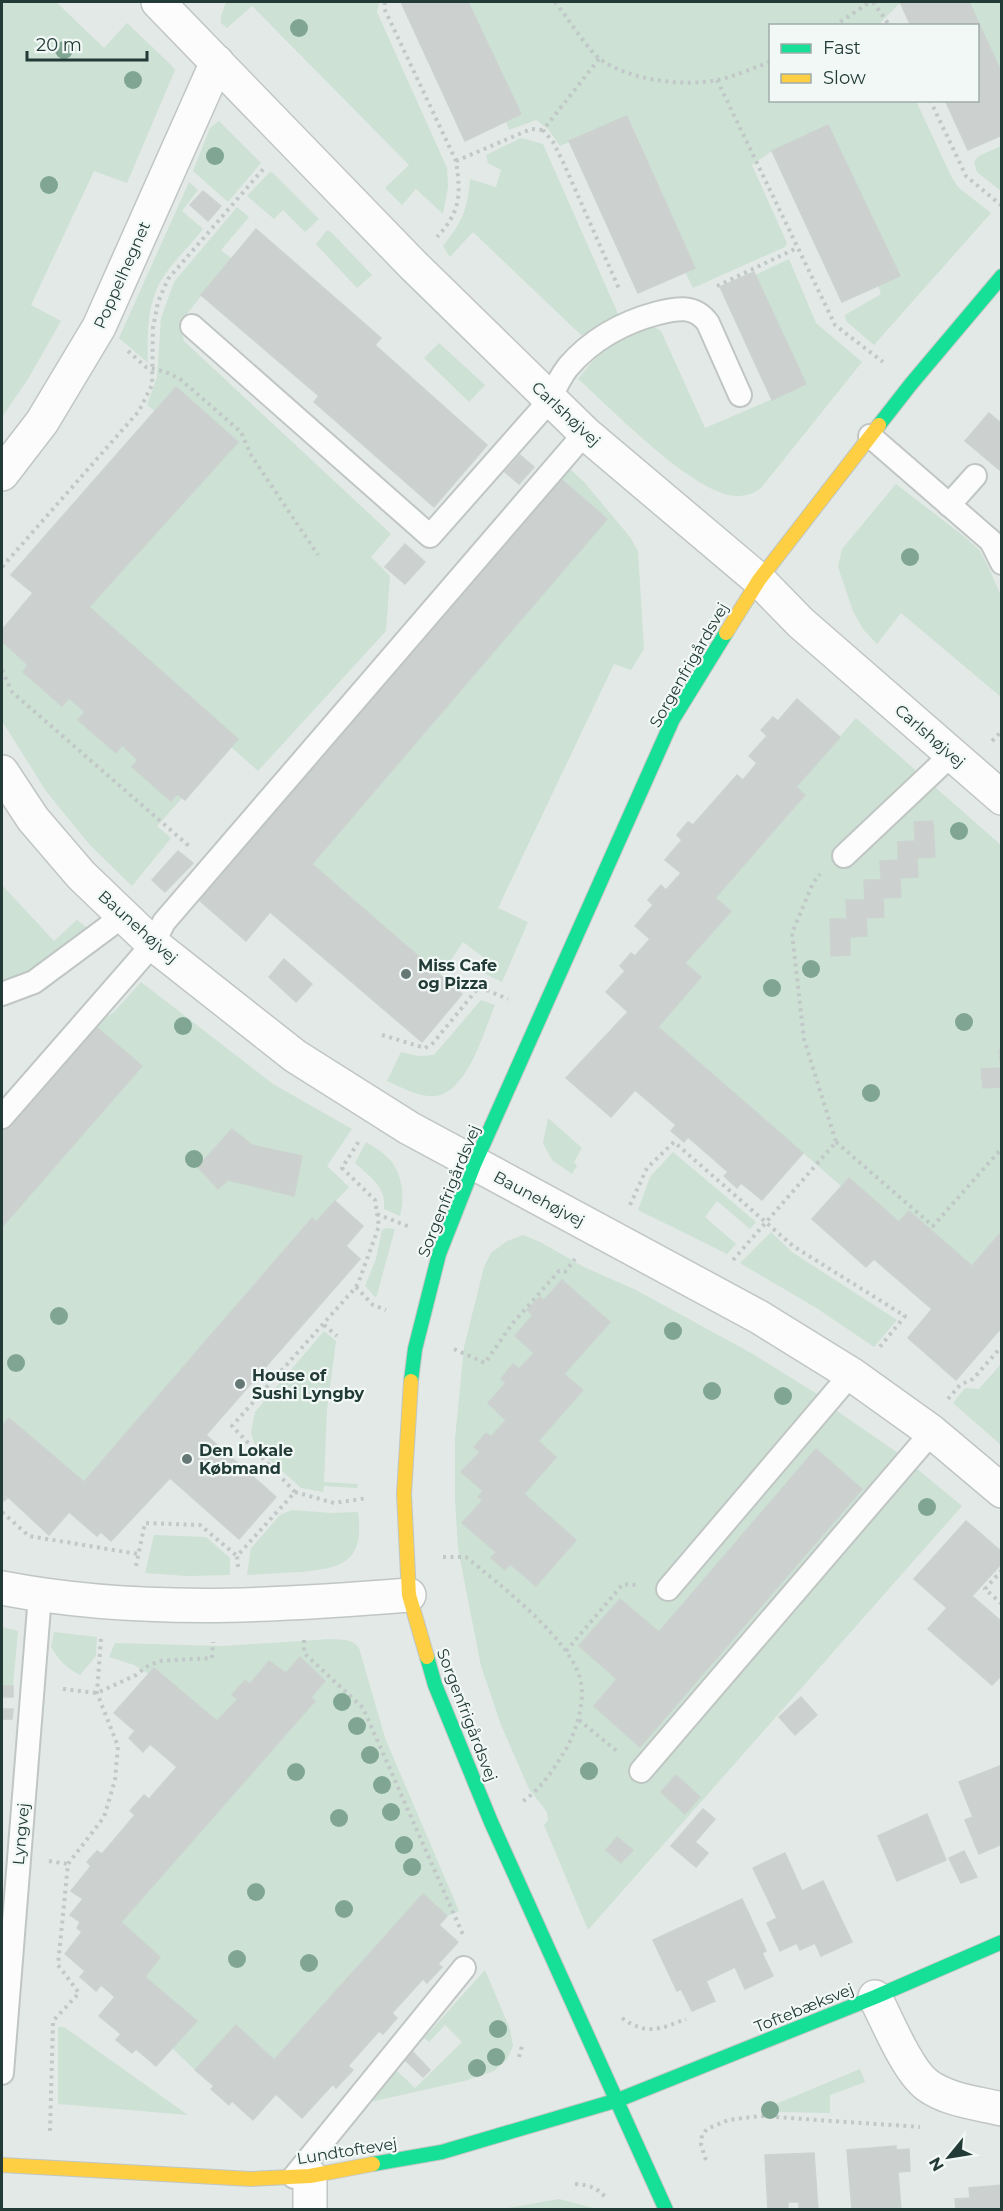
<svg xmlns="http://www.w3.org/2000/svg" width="1003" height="2211" viewBox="0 0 1003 2211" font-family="Montserrat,sans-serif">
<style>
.green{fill:#cde1d5}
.building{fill:#ccd1d0;stroke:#ccd2d0;stroke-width:1.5}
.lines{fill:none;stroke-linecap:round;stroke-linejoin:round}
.lane-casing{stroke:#c0c6c4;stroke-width:26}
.street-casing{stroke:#c0c6c4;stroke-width:36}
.fast-casing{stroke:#bfc6c4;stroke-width:16}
.slow-casing{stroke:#bfc6c4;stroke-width:16}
.path{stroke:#c0c9c7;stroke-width:4;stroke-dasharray:3 4.5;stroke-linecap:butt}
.lane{stroke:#fbfcfb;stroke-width:22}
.street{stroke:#fbfcfb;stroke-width:33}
.fast{stroke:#16e098;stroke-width:14}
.slow{stroke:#ffcf43;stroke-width:14}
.tree{fill:#80a693}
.poi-dot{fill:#667875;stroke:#f1f8f5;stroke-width:2}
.labels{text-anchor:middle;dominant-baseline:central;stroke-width:4.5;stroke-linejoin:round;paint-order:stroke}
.street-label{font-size:16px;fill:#223b37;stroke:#f1f8f5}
.poi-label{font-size:16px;font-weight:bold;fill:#223b37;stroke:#f1f8f5;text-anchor:start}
</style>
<rect width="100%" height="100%" fill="#e3e9e7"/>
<!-- green -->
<g class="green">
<polygon points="2,2 56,2 104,48 127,23 171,65 175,70 127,183 94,171 31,305 61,321 28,379 2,417"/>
<polygon points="226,2 379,2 377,12 447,168 448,187 443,214 416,189 402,205 385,188 409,165 252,6 227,28 221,23 221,16"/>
<polygon points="468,2 901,2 881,22 882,25 770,26 770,100 916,101 952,178 959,188 991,213 874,345 846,321 845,315 881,294 878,286 900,276 772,151 752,165 787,243 785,247 693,288 685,272 695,267 628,116 560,146 548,129 536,120 509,130 506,121 521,114"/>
<polygon points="969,2 1001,2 1001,74"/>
<polygon points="219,121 261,163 228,202 193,171 210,128"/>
<path d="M521,138L543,144L619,316L598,329L581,335L473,232L450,257L443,246C462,222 468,209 470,179L496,187L501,170L488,163L486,155Z"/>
<polygon points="1001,146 1001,191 977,172 974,162 979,156"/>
<polygon points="270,172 273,173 319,219 305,232 283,210 274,219 247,196"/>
<path d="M189,182L198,190L182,211L203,229C189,247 170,264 159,284C147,308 147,337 148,363L119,338Z"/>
<polygon points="237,207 249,217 221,250 231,258 179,324 184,341 391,534 371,557 390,576 386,631 258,771 231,747 238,739 89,607 238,442 176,387 155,411 147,405 157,377 161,318 174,282"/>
<polygon points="327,230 332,233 372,275 357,288 316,244"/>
<path d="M789,259L816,323L862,362L761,488C753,494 746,496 736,496C693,494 611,408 578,379C596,358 631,310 661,331L705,428L805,385L755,275Z"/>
<polygon points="439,343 485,385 469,402 424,358"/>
<polygon points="565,469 570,469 585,483 630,537 638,551 644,649 631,670 614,664 498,908 528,922 502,982 480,971 487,960 463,942 441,975 312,864 607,519 561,479"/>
<polygon points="896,484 966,538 979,550 987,564 1001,596 1001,697 901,613 877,644 863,629 853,611 838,567 842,549"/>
<polygon points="2,641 28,665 23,672 62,706 69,698 85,712 79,720 116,753 122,745 138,760 133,767 171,801 177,794 182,798 157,826 171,838 132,886 89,844 46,791 2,721"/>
<polygon points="856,718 1001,845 1001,1231 972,1266 909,1211 899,1222 849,1178 841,1186 658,1027 701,977 685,963 731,912 715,898 805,796 796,787"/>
<polygon points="2,885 54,941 77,920 87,928 87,933 31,970 2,1002"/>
<polygon points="141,982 273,1084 352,1129 327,1166 349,1187 316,1222 311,1218 84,1482 10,1418 2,1426 2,1227 142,1067 94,1025 114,1012"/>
<path d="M481,1000L495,1005C484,1031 468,1091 436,1096C420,1098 401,1087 387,1081L401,1052L418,1056L434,1055Z"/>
<polygon points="548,1118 582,1148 574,1162 577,1166 572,1174 552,1160 543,1143"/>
<path d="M366,1142C374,1147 384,1153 390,1160C403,1175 405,1199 400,1216L384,1209C387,1187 369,1176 355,1163Z"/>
<polygon points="673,1152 756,1222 750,1229 717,1201 705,1217 736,1244 727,1254 638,1210 650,1177"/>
<polygon points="386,1228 395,1229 376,1298 365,1286 376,1259 382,1230"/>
<polygon points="771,1232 792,1252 897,1320 874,1347 818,1309 740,1263"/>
<polygon points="523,1235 540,1242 584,1267 636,1290 751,1353 817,1394 837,1411 898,1453 962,1506 588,1930 544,1825 548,1820 547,1812 529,1789 501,1725 481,1666 458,1549 455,1500 455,1439 464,1347 484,1267 491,1253 507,1241"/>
<polygon points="324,1331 336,1341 327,1409 324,1482 358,1484 357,1488 324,1486 323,1492 301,1488 260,1451 254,1443 251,1432 255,1412"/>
<polygon points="1001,1364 1001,1445 953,1403 965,1388 979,1389"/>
<path d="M292,1510L331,1513L358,1512C365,1562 342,1569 298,1572C281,1573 264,1574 247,1575L251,1548L280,1515Z"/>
<polygon points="154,1535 206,1537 230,1558 230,1575 187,1576 145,1573"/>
<polygon points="2,1627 18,1631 13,1686 2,1686"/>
<path d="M54,1632L97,1637L96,1656L80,1675C66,1668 58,1659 51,1647Z"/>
<path d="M330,1639C341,1640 352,1638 359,1648L385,1738L459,1911L447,1916L423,1895L274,2060L236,2025L195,2070L172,2048L196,2021L145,1977L159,1957L121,1922L315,1701L311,1697L325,1681L301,1658L286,1673L269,1661L250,1684L245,1680L238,1699L217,1721L155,1668L149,1674L134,1665L109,1657L115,1643L223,1646Z"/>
<polygon points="485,1970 510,2029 513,2046 507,2059 494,2071 464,2081 370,2102 396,2070 415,2088 462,2042 445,2025 429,2042 424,2038"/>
<polygon points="58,2027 64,2027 188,2115 58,2104"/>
<polygon points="860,2069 865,2082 830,2095 830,2113 776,2112 776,2104"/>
<polygon points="559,2199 597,2209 503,2209"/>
</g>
<!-- building -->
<g class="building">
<polygon points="401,2 468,2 521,114 465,141"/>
<polygon points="900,2 969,2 1002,74 1002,135 968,150 945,100 978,100 978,26 911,26"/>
<polygon points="627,116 695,268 638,293 569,141"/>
<polygon points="828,125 900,276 842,302 772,151"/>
<polygon points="203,191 221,206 208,221 190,205"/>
<polygon points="256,229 381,338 375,345 487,445 434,507 314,402 319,396 201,295"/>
<polygon points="754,272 806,384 772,400 720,287"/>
<polygon points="176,387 238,442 89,607 238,739 185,800 177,794 171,801 132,767 138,760 122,745 116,753 78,720 85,712 69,698 62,706 23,672 28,665 2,641 2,630 33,593 11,575"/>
<polygon points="989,413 1002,424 1002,472 965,441"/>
<polygon points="520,455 534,467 519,484 505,472"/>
<polygon points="561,479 607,519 312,864 462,994 422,1042 270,912 246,941 199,900"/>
<polygon points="405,544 425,562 405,584 385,567"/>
<polygon points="797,699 840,737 796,787 805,795 715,898 731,911 685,963 701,977 658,1027 803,1153 762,1200 741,1183 737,1188 724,1176 728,1172 688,1137 684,1142 671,1131 676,1125 635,1090 611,1117 566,1078 628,1012 606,992 625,971 620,966 631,953 635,956 650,939 635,926 653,905 648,900 661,885 666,890 681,873 665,860 682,840 677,835 688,822 693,825 737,775 743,780 757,763 749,756 767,736 761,730 773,717 778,721"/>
<polygon points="933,821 935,857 917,858 918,877 900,878 901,897 883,898 884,917 866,918 867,936 850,937 850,955 831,956 830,919 847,919 846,900 865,900 864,880 881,880 880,861 898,860 898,842 915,841 914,822"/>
<polygon points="178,851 193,863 165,892 152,880"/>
<polygon points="284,959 312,984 296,1002 269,977"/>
<polygon points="94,1025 142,1066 2,1227 2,1131"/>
<polygon points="999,1050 1002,1050 1002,1087 983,1088 981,1069 1001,1068"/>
<polygon points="232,1129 252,1145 302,1156 294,1196 228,1180 218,1189 198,1167"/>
<polygon points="849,1178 899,1222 909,1211 972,1266 1002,1231 1002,1327 956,1380 908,1338 932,1309 874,1259 866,1267 812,1219"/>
<polygon points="335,1201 363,1226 346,1246 360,1259 206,1435 276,1497 239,1539 170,1478 111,1541 101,1532 97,1536 69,1512 49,1535 8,1497 4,1501 2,1499 2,1426 9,1418 84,1482 312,1218 316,1222"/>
<polygon points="562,1280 610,1322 564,1374 583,1390 538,1441 556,1457 524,1494 576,1540 536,1586 510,1564 505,1570 491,1558 496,1552 462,1523 483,1500 478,1497 483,1491 461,1472 480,1452 474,1447 486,1433 491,1437 506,1420 488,1403 506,1383 501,1379 513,1364 519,1369 534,1353 515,1336 533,1315 527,1310 540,1297 544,1300"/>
<polygon points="816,1449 862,1489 640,1747 594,1706 617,1679 579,1646 620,1599 659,1632"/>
<polygon points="966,1521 1002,1552 1002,1563 972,1596 1002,1622 1002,1675 992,1685 928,1629 947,1608 914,1579"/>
<polygon points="300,1657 325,1681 311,1697 315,1701 121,1922 160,1957 145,1977 197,2021 156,2066 136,2049 132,2053 116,2040 121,2034 99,2016 115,1997 101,1985 96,1991 80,1977 85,1971 65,1954 82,1932 77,1928 80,1922 70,1915 83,1899 71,1891 91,1866 87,1862 97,1851 102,1854 135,1815 130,1811 144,1795 149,1799 177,1767 150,1744 143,1752 129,1738 135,1731 114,1713 154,1668 217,1721 238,1699 232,1695 245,1680 250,1684 269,1661 286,1673"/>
<rect x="2" y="1686" width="11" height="11"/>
<polygon points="801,1697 817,1715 795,1735 779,1717"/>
<polygon points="2,1709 13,1709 12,1719 2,1719"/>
<polygon points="1002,1765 1002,1844 979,1854 965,1820 973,1817 959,1782"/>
<polygon points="676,1775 700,1797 685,1814 661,1792"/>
<polygon points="703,1809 715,1819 695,1842 708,1853 696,1867 671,1846"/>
<polygon points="927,1814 946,1860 897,1881 878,1836"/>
<polygon points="617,1837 633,1850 621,1863 606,1850"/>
<polygon points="964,1851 977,1877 961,1883 949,1858"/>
<polygon points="785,1853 802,1891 823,1881 852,1942 821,1956 815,1943 800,1950 797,1943 780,1951 767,1923 777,1918 753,1868"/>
<polygon points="423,1894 447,1916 439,1925 458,1942 438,1964 442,1967 427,1983 423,1979 392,2013 397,2018 383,2034 379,2031 348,2066 353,2070 336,2088 333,2084 302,2118 276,2094 253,2120 232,2101 229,2105 211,2089 214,2086 195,2070 236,2025 274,2060"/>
<polygon points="742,1899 766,1951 762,1953 773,1976 745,1989 735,1967 706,1981 715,2001 692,2011 681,1989 677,1991 653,1940"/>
<polygon points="413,2052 430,2070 423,2077 405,2060"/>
<polygon points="896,2146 896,2150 909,2149 910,2171 898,2172 901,2210 852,2210 847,2150"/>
<polygon points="814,2153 818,2210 799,2210 799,2202 788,2202 788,2210 768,2210 765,2155"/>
<polygon points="1002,2185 1002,2210 956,2210 955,2199 970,2198 969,2188"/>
</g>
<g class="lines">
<defs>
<g id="lane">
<path d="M192,326L430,536L550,400C555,388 560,377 568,367C592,339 624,322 658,313C678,308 695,305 708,323L740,395"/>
<polyline points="870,436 991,541 1002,563"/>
<polyline points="949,505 975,476"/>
<polyline points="844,856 951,755"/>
<polyline points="2,994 34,982 123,916"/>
<polyline points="2,1117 153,944 164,922 585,433"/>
<polyline points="668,1589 851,1374"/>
<polyline points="641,1771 932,1432"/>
<polyline points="2,2073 40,1595"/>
<polyline points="294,2177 464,1968"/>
</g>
<g id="street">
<polyline points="158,2 413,265 585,433 759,580 801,623 1002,798"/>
<polyline points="2,474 42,422 99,327 217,62"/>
<polyline points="2,772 33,819 81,875 153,944 295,1056 409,1128 759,1317 851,1374 932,1432 1002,1491"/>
<path d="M2,1588C136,1614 274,1606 409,1595"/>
<path d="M875,1997C887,2020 907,2070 927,2085C947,2100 977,2103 1002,2109"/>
<polyline points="310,2176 310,2210"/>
</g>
<g id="fast">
<polyline points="879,425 911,384 1002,276"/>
<polyline points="411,1381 415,1349 439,1254 474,1165 673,719 726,633"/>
<polyline points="427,1657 435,1685 491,1822 666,2210"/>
<polyline points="373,2164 442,2152 618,2100 875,1997 1002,1942"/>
</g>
<g id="slow">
<polyline points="726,633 759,580 879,425"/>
<polyline points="411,1381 404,1494 409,1595 427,1657"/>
<polyline points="2,2165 251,2179 310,2176 373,2164"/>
</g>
</defs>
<!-- lane casing -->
<use href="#lane" class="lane-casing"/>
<!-- street casing -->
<use href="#street" class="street-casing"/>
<!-- fast casing -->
<use href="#fast" class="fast-casing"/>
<!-- slow casing -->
<use href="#slow" class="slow-casing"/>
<!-- path -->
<g class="path">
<path d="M385,2L384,8L456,161C461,195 461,211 437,237"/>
<path d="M555,2C565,14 590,53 601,60C630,80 683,87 718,80C735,76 753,68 770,62"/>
<polyline points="873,2 890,26"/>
<polyline points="834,26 870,2"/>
<polyline points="599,59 543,130 553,142 564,164 620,291"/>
<polyline points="717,80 835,325 883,362"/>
<polyline points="930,100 966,176 1002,206"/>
<polyline points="456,161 531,129 543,130"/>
<polyline points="717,286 797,248"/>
<polyline points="128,351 146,367 166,372 180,379 241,432 251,455 318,555"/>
<polyline points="2,567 139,411 152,385 153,328 158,302 168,279 265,167"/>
<polyline points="2,670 12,692 189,846"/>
<polyline points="992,741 1002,731"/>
<polyline points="382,1035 425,1048 433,1043 479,987 508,999"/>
<polyline points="836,1142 933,1226 1002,1148"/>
<polyline points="630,1205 647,1168 674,1142 793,1246 905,1316 879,1348"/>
<polyline points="377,1214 410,1227"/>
<polyline points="733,1260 836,1142 804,1039 792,933 813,883 820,874"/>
<polyline points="356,1287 373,1305 386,1310"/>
<polyline points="324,1325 337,1336"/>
<polyline points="454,1349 485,1363 512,1324 559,1271 565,1272 575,1259"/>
<polyline points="948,1399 960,1385 973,1379 1002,1346"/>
<polyline points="295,1492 334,1503 368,1498"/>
<polyline points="2,1512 29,1536 138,1554"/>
<path d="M443,1557H466C498,1583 566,1636 579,1675C587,1698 577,1729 566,1749C554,1769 541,1789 522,1802"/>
<polyline points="136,1566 145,1523 200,1525 237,1556"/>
<polyline points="238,1567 237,1556 295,1492 232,1426 356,1287 359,1281 379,1226 375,1200 342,1168 359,1141"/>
<polyline points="1002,1570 985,1589 1002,1604"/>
<polyline points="304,1640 304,1653 363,1708 464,1937"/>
<polyline points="566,1651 623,1584 636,1585"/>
<polyline points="63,1689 97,1693 136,1675 146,1667 159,1661 212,1658 213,1642"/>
<polyline points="579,1720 618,1752"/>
<polyline points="49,1861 68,1864"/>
<path d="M622,2018C647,2036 660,2029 686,2019"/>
<polyline points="519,2057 522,2046"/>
<polyline points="50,2131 53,2021 79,1993 58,1965 68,1864 104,1817 115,1780 118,1746 97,1693 101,1638"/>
<polyline points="706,2160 701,2145 702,2135 707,2129 728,2120 760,2116 920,2127"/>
<path d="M575,2184C590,2185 598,2188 607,2199"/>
</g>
<!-- lane -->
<use href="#lane" class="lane"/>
<!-- street -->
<use href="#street" class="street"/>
<!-- fast -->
<use href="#fast" class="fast"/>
<!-- slow -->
<use href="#slow" class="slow"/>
</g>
<!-- trees -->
<g class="tree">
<circle cx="299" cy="28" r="9"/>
<circle cx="64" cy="50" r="9"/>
<circle cx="133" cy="80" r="9"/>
<circle cx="215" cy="156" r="9"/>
<circle cx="49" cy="185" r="9"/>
<circle cx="910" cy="557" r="9"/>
<circle cx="959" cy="831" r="9"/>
<circle cx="811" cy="969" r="9"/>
<circle cx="772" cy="988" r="9"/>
<circle cx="964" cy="1022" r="9"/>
<circle cx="183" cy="1026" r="9"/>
<circle cx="871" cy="1093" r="9"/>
<circle cx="194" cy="1159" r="9"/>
<circle cx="59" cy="1316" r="9"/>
<circle cx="673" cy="1331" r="9"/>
<circle cx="16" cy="1363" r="9"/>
<circle cx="712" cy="1391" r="9"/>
<circle cx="783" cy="1396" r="9"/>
<circle cx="927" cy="1507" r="9"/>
<circle cx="342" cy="1702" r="9"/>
<circle cx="357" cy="1726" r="9"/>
<circle cx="370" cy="1755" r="9"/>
<circle cx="589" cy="1771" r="9"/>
<circle cx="296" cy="1772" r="9"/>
<circle cx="382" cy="1785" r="9"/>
<circle cx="391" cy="1812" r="9"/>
<circle cx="339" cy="1818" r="9"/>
<circle cx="404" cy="1845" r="9"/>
<circle cx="412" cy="1867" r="9"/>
<circle cx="256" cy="1892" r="9"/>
<circle cx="344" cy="1909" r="9"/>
<circle cx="237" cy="1959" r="9"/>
<circle cx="309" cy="1963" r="9"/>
<circle cx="498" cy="2029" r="9"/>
<circle cx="496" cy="2057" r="9"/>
<circle cx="477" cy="2068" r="9"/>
<circle cx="770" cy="2110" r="9"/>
</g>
<!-- markers -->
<g class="poi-dot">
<circle cx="406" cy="974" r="6"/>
<circle cx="240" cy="1384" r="6"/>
<circle cx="187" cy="1459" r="6"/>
</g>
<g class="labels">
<!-- street labels -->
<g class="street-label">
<text transform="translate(122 275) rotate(-66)">Poppelhegnet</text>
<text transform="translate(566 414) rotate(43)">Carlshøjvej</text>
<text transform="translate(689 665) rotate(-60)">Sorgenfrigårdsvej</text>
<text transform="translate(930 736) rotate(41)">Carlshøjvej</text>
<text transform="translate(138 927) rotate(42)">Baunehøjvej</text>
<text transform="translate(449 1191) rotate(-68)">Sorgenfrigårdsvej</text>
<text transform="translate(539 1199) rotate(28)">Baunehøjvej</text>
<text transform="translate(467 1715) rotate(69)">Sorgenfrigårdsvej</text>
<text transform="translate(21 1834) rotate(-85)">Lyngvej</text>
<text transform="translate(804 2008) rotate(-22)">Toftebæksvej</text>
<text transform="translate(347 2151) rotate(-9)">Lundtoftevej</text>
</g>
<!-- poi labels -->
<g class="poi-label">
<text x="418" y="965">Miss Cafe<tspan x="418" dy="18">og Pizza</tspan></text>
<text x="252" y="1375">House of<tspan x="252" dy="18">Sushi Lyngby</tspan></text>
<text x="199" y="1450">Den Lokale<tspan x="199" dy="18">Købmand</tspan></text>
</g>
</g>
<!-- border -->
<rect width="1003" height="2211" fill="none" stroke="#223b37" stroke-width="6"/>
<!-- legend -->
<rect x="769" y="24" width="210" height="78" fill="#f1f8f5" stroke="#9eaca9" stroke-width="1.5"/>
<rect x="781" y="44" width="30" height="9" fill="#16e098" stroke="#9eaca9" stroke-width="1.5"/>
<text x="823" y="54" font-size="18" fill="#223b37">Fast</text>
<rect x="781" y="74" width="30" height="9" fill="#ffcf43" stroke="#9eaca9" stroke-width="1.5"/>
<text x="823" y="84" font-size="18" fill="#223b37">Slow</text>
<!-- north arrow -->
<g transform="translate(949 2157) rotate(240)" stroke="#f1f8f5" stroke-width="4.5" paint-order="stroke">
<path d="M0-4.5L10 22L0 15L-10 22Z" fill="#223b37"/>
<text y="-9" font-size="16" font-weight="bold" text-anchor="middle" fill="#223b37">N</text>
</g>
<!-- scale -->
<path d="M27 51v9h120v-9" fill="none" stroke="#223b37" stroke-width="3"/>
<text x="36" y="51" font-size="18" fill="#223b37" stroke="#f1f8f5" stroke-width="4.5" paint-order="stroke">20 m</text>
</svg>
